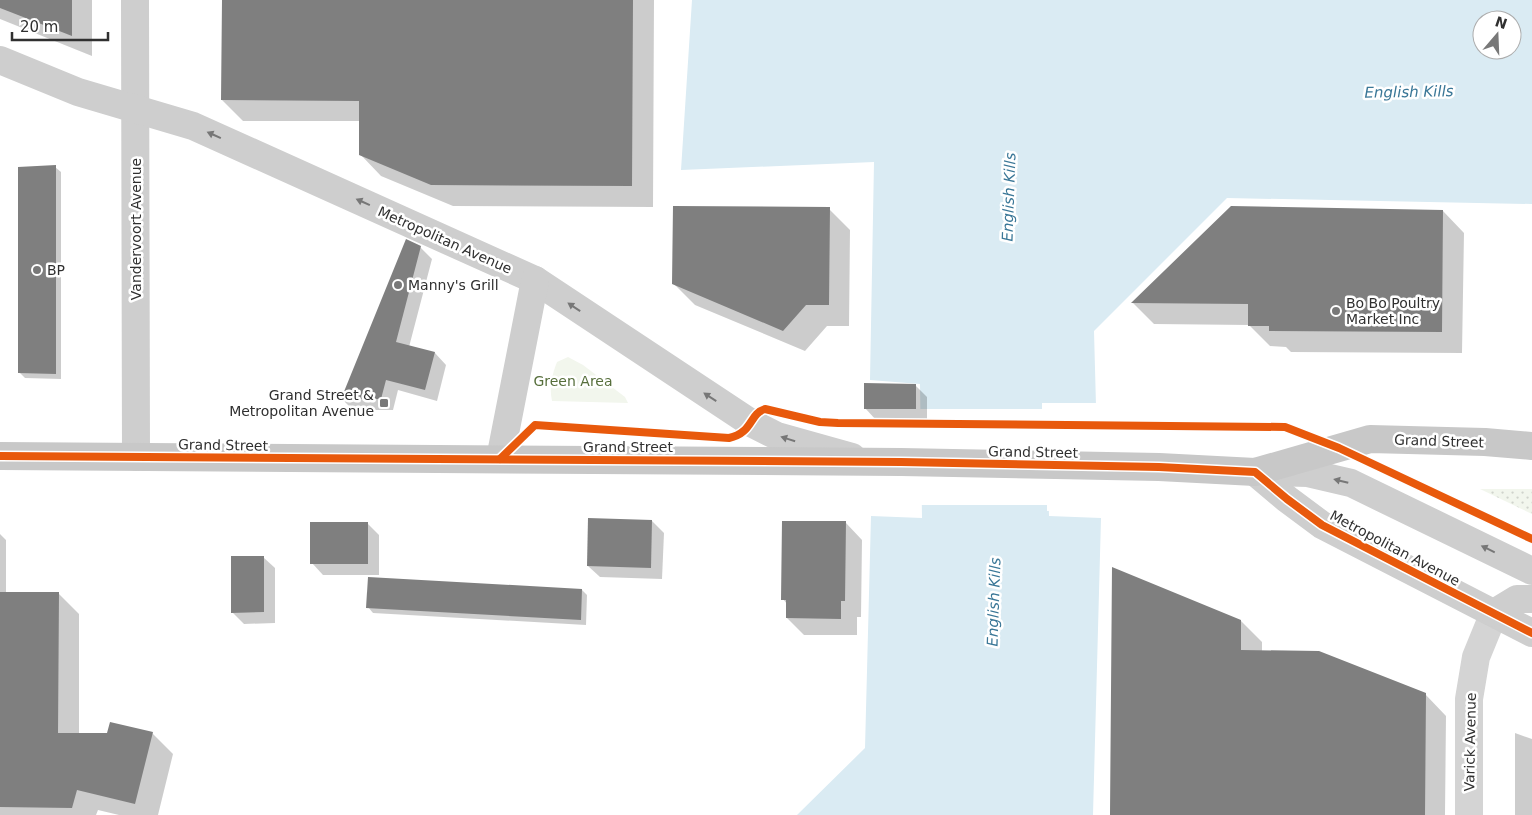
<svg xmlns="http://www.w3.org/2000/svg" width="1532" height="815" viewBox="0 0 1532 815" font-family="'DejaVu Sans',sans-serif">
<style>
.green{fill:#f2f6ed}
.park{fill:url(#park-dots)}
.water{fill:#daebf3;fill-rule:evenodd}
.pier{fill:#fff}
.shadow{fill:#0003}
.building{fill:#7f7f7f}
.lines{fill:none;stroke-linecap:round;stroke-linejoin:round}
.minor{stroke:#d4d4d4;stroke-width:28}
.secondary{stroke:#cecece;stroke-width:28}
.primary{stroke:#c8c8c8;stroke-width:28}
.cycleway-casing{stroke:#fff;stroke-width:11}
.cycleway{stroke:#e8590c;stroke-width:8}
.oneway{fill:#777}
.poi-dot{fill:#787878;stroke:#fff;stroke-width:2}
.labels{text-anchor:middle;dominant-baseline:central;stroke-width:5;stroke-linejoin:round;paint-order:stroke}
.street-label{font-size:14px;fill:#303030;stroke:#fff}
.poi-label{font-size:14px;fill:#303030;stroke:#fff;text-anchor:start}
.park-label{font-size:14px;fill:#566e3b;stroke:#fff}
.water-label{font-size:15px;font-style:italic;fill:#3a7797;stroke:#fff}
</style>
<defs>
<pattern id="park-dots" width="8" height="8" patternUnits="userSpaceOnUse" patternTransform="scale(1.25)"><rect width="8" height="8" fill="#f2f6ed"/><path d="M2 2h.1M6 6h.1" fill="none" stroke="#d0d3cc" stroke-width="1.8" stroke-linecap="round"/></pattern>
</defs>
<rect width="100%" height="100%" fill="#fff"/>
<!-- green -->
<path class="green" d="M568,357L583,365L625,397L628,403L552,401C549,387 552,375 557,362Z"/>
<!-- park -->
<polygon class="park" points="1480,489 1532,489 1532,514"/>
<!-- water -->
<path class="water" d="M692,0H1532V204L1227,198L1094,331L1096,406L1046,408L1049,516L1101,518L1093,815H797L865,748L871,516L922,518L920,384L870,380L874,162L681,170ZM1482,20H1512V50H1482Z"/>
<!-- pier -->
<polygon class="pier" points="1042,403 1097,403 1096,408 1049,410 1051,511 1047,511 1047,505 919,505 918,409 1042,409"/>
<!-- shadow -->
<g class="shadow">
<polygon points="0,0 92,0 92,56 0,19"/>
<polygon points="223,0 654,0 653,207 453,206 381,176 360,154 360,121 243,121 222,100"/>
<polygon points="55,167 61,172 61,379 25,378 19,372"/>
<polygon points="1231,207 1443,211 1464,233 1462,353 1291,352 1286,347 1270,346 1249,325 1154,324 1133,303"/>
<polygon points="829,209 850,230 849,326 827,326 805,351 695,305 673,283"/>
<polygon points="420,247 432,259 409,347 435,353 446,365 437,401 398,390 393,410 353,410 342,399"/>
<polygon points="916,386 927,397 927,420 876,420 865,408"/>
<polygon points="652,521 664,533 662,579 600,577 588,566"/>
<polygon points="367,523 379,535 379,575 323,575 312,563"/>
<polygon points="846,523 862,540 861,617 857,617 857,635 804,635 787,618 787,604 783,599"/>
<polygon points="0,534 6,540 6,593 58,593 79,614 79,734 152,733 173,754 158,815 119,815 98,810 96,815 0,815"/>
<polygon points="263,557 275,568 275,623 244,624 232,612"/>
<polygon points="582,590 587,595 586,625 373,613 368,607"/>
<polygon points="1241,621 1262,642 1262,652 1425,694 1446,716 1445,815 1111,815"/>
<polygon points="1515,733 1532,739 1532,815 1515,815"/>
</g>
<!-- building -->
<g class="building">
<polygon points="0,0 72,0 72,36 0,8"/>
<polygon points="222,0 633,0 632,186 431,185 359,155 359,101 221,100"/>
<polygon points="56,165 56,374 18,373 18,167"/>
<polygon points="673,206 830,207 829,305 806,305 783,331 672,284"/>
<polygon points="1231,206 1443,210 1442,332 1269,331 1269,326 1248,326 1248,304 1131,303"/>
<polygon points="406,239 421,246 396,342 435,352 425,390 386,380 381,399 341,399"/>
<polygon points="864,383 916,384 916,409 864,409"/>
<polygon points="588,518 652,520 651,568 587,566"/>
<polygon points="782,521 846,521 845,601 841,601 841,619 786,618 786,600 781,600"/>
<rect x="310" y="522" width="58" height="42"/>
<polygon points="231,556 264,556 264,612 231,613"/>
<polygon points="1112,567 1241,620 1241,650 1319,651 1426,693 1425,815 1110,815"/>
<polygon points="368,577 582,589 581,620 366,608"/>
<polygon points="0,592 59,592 58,733 107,733 110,722 153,732 135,804 77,790 72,808 0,807"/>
</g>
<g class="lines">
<!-- minor -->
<polyline class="minor" points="1469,815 1469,699 1476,657 1494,613"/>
<!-- secondary -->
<g class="secondary">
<polyline points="135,0 136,457"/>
<polyline points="0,60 78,92 193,126 535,280 751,423 777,436 852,457"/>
<polyline points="500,459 535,280"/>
<polyline points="1255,472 1287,499 1322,525 1532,633"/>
<polyline points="1266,472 1308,473 1351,483 1532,571"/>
<polyline points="1494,613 1517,599 1532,599"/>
</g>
<!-- primary -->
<polyline class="primary" points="0,456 901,462 1159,467 1255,472 1370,439 1485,442 1532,446"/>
<defs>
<g id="cycleway">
<polyline points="0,456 901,462 1159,467 1255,472 1287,499 1322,525 1532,633"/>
<path d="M500,459L535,425L729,438C753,433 749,414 765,409L820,422L838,423L1285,427L1339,448L1532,539"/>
</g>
</defs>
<!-- cycleway casing -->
<use href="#cycleway" class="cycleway-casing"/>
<!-- cycleway -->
<use href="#cycleway" class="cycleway"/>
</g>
<!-- one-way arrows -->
<defs><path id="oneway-solid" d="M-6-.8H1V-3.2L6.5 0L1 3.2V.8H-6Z" transform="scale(1.25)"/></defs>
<g class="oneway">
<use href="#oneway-solid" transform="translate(214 135) rotate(-156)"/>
<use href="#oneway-solid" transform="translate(363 202) rotate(-156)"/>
<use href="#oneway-solid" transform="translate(574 307) rotate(-146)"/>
<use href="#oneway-solid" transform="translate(710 397) rotate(-147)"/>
<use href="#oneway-solid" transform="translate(788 439) rotate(-162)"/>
<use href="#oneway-solid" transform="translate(1341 481) rotate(-166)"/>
<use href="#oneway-solid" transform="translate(1488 549) rotate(-154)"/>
</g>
<!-- markers -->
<g class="poi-dot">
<circle cx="37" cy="270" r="5"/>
<circle cx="398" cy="285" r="5"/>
<circle cx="1336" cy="311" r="5"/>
<rect x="379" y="398" width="10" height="10" rx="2.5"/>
</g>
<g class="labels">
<!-- street labels -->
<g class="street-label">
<text transform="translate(136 229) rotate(-90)">Vandervoort Avenue</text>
<text transform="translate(445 240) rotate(24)">Metropolitan Avenue</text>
<text transform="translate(1439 441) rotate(2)">Grand Street</text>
<text transform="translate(223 445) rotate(1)">Grand Street</text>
<text x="628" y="447">Grand Street</text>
<text transform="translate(1033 452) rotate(1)">Grand Street</text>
<text transform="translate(1395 548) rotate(28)">Metropolitan Avenue</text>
<text transform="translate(1470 742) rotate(-89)">Varick Avenue</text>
</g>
<!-- poi labels -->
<g class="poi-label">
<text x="47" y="270">BP</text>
<text x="408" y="285">Manny's Grill</text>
<text x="1346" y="303">Bo Bo Poultry<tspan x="1346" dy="16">Market Inc</tspan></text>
<text x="374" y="395" text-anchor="end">Grand Street &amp;<tspan x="374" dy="16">Metropolitan Avenue</tspan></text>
</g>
<!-- park labels -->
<g class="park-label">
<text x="573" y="381">Green Area</text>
</g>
<!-- water labels -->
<g class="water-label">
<text transform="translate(1409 92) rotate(-1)">English Kills</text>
<text transform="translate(1009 197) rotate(-88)">English Kills</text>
<text transform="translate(994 602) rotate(-88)">English Kills</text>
</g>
</g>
<!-- north arrow -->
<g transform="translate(1497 35) rotate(19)"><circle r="24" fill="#ffffff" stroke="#acacac"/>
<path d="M0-4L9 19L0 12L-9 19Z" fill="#787878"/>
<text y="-8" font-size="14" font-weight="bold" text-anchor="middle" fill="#303030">N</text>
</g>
<!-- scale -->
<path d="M12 32v8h96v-8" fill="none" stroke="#303030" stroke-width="2.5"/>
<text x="20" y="32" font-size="15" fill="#303030" stroke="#ffffff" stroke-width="4" paint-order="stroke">20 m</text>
</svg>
